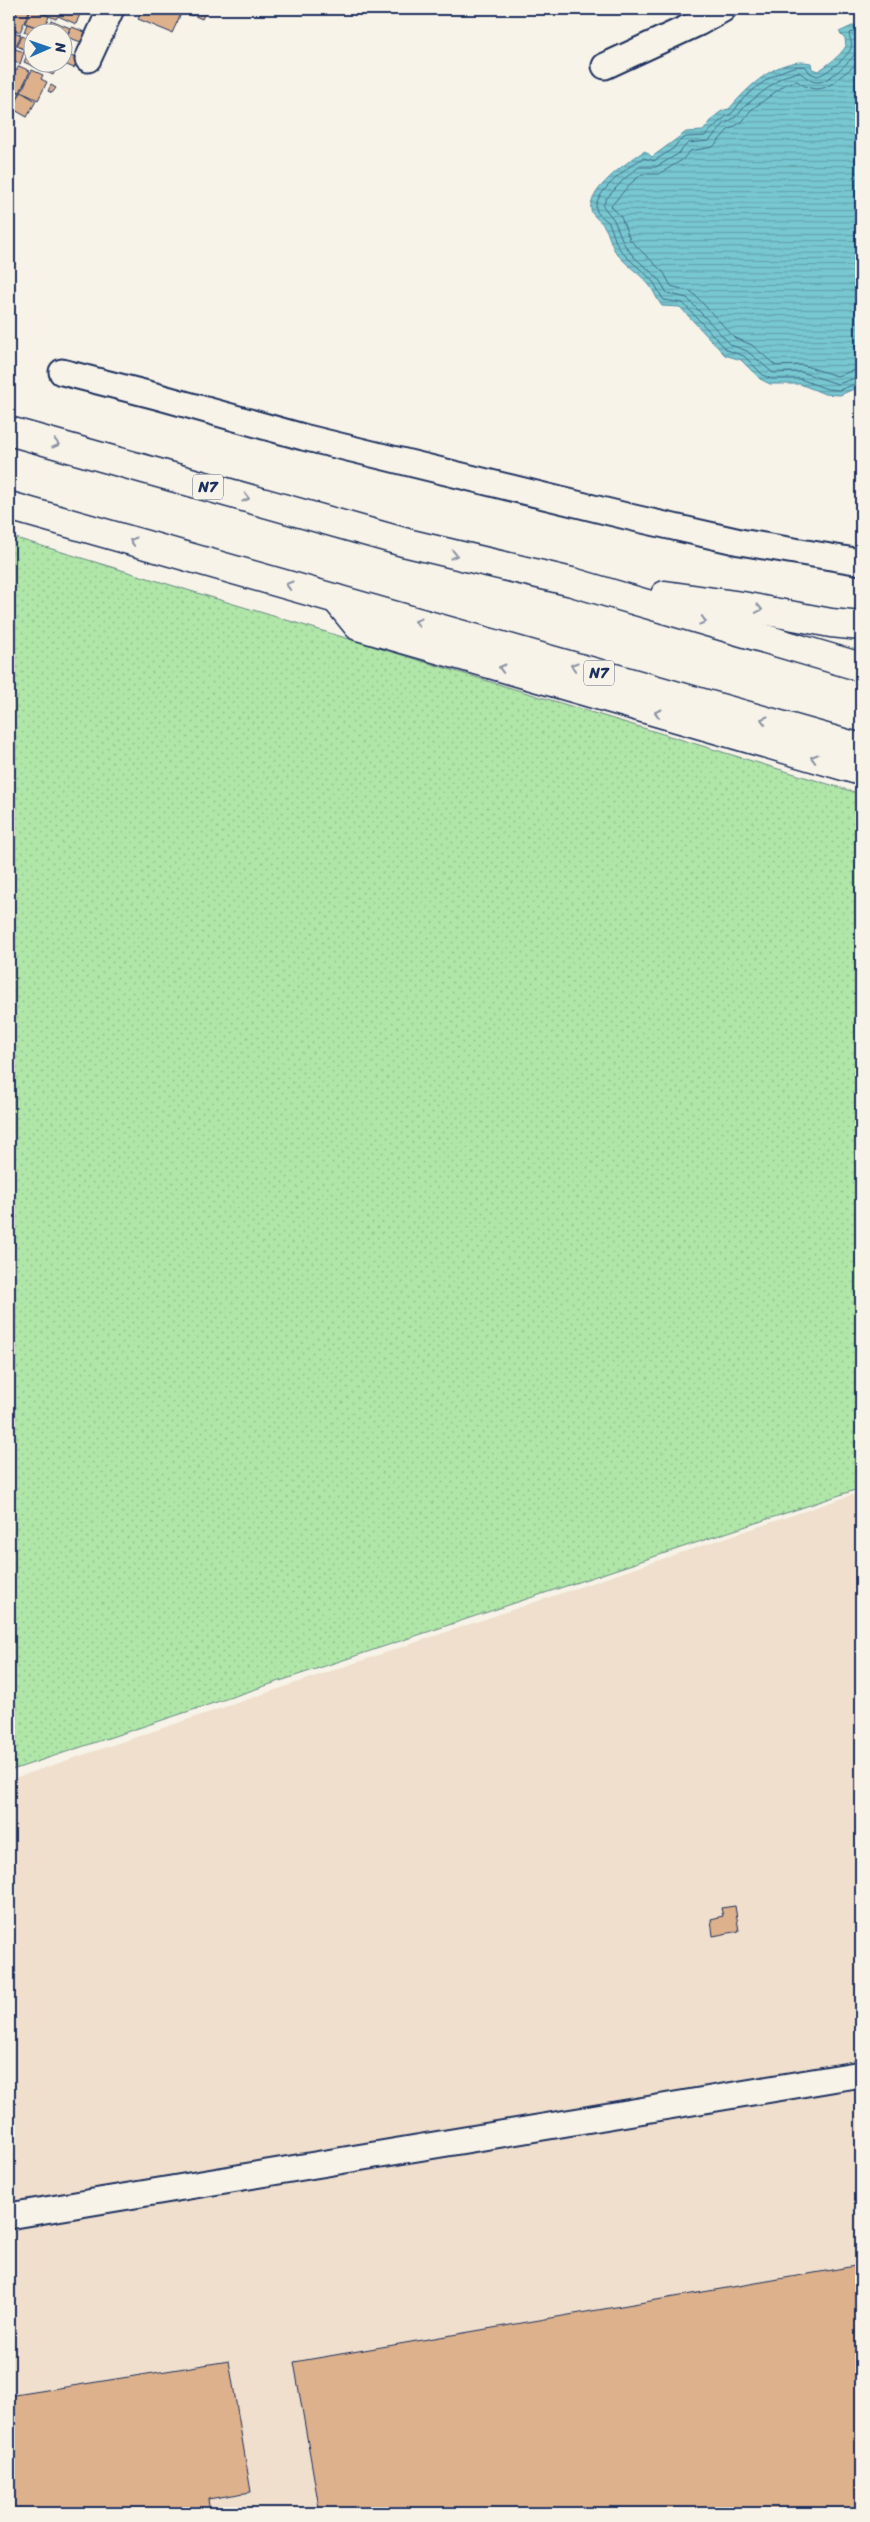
<svg xmlns="http://www.w3.org/2000/svg" width="870" height="2522" viewBox="0 0 870 2522" font-family="Sriracha,sans-serif">
<style>
.built{fill:#efdfcc}
.green{fill:url(#green-dots);stroke:#668a83}
.water{fill:url(#water-rules);stroke:#538ba3}
.lines{fill:none;stroke-linecap:round;stroke-linejoin:round}
.shore{stroke:#406c8c;stroke-width:1}
.building{fill:#dcb18c;stroke:#1b2f5e}
.minor-casing{stroke:#1b2f5e;stroke-width:29}
.highway-casing{stroke:#1b2f5e;stroke-width:31}
.minor{stroke:#f7f3e8;stroke-width:25}
.highway{stroke:#f7f3e8;stroke-width:28}
.oneway{stroke:#8991a3}
.labels{text-anchor:middle;dominant-baseline:central;stroke-width:5;stroke-linejoin:round;paint-order:stroke}
.shield{fill:#f7f3e8;stroke:#5d6a87;stroke-width:1}
.shield-label{font-size:15px;font-weight:bold;fill:#1b2f5e}
</style>
<defs>
<pattern id="green-dots" width="8" height="8" patternUnits="userSpaceOnUse" patternTransform="scale(1.25)"><rect width="8" height="8" fill="#b0e6a8"/><path d="M2 2h.1M6 6h.1" fill="none" stroke="#97c693" stroke-width="1.8" stroke-linecap="round"/></pattern>
<pattern id="water-rules" width="6" height="5" patternUnits="userSpaceOnUse" patternTransform="scale(1.25)"><rect width="6" height="5" fill="#78c8d1"/><path d="M0 2.5h6" fill="none" stroke="#62a3ad"/></pattern>
</defs>
<rect width="100%" height="100%" fill="#f7f3e8"/>
<filter id="ink" filterUnits="userSpaceOnUse"><feTurbulence type="fractalNoise" baseFrequency=".02" numOctaves="2"/><feDisplacementMap in="SourceGraphic" scale="10" xChannelSelector="R" yChannelSelector="G"/><feConvolveMatrix kernelMatrix="1 2 1 2 8 2 1 2 1" color-interpolation-filters="sRGB"/></filter>
<g filter="url(#ink)">
<!-- built -->
<polygon class="built" points="861,1492 861,2513 9,2513 9,1780"/>
<!-- green -->
<polygon class="green" points="9,536 861,794 861,1488 9,1771"/>
<!-- water -->
<path class="water" d="M852,26H861V386L840,395L825,394L800,384H770L760,379L741,360L725,355L680,307L662,306C657,300 655,293 650,286C640,273 625,265 615,251C610,243 609,233 604,226C599,218 589,216 591,204C595,185 629,160 645,151L652,157L686,132L703,131C710,123 717,110 729,109C748,87 779,56 811,63L812,69L818,71C828,65 840,56 846,46L845,38L839,32Z"/>
<g class="lines">
<!-- shore -->
<g class="shore">
<path d="M861,30L849,33C849,37 853,44 851,48C848,57 825,75 817,76L810,73L806,67C787,62 755,87 742,100C738,104 736,110 732,113C721,119 715,126 705,136L686,137L678,142L674,148L654,161L644,158C631,163 598,191 596,205C595,215 604,217 609,223C613,231 614,240 619,248C629,262 644,270 654,283C658,289 660,295 664,300L683,303L727,350L744,356L763,375L771,379H800L827,389L839,390L861,382"/>
<path d="M861,37L857,38C857,42 858,46 857,50C854,59 828,82 819,82C809,83 806,75 798,72L782,77L746,105L737,116L723,125L709,141L688,143L678,154L656,167H639L624,179L606,199L603,206L614,220L624,244L634,257L658,278L667,293L687,298L731,345L747,351L773,373L801,372L838,384L861,376"/>
<path d="M861,58C855,66 849,70 841,76C827,90 814,94 797,81L786,84L751,110L742,122L728,130L713,147L690,151L682,160L659,174H642L630,184L611,206L621,217L630,240L664,273L671,286L692,292L735,338L752,345L776,366L802,365L837,376L861,368"/>
</g>
</g>
<!-- building -->
<g class="building">
<polygon points="9,9 18,9 12,22 9,21"/>
<polygon points="18,9 30,9 20,32 10,28"/>
<polygon points="31,9 49,16 44,30 25,23"/>
<polygon points="46,9 82,9 76,24 58,16 56,19 44,14"/>
<polygon points="130,9 142,9 141,13"/>
<polygon points="143,9 167,9 181,14 172,33 138,19"/>
<polygon points="186,9 195,9 192,16 184,12"/>
<polygon points="196,9 207,9 202,19 193,15"/>
<polygon points="51,20 70,28 62,47 62,32 46,32"/>
<polygon points="27,24 36,27 32,35 24,32"/>
<polygon points="72,27 90,34 84,48 79,45 81,42 67,37"/>
<polygon points="10,30 21,35 12,55 9,54"/>
<polygon points="22,36 31,40 26,50 17,46"/>
<polygon points="32,45 32,62 37,62 35,67 24,62"/>
<polygon points="15,49 24,52 20,64 11,60"/>
<polygon points="66,54 78,59 74,68 62,63"/>
<polygon points="38,62 59,62 53,75 36,67"/>
<polygon points="19,66 30,71 20,92 9,87 9,68 16,71"/>
<polygon points="32,70 43,75 41,79 47,82 38,100 21,92"/>
<polygon points="51,85 56,88 52,93 48,91"/>
<polygon points="9,87 20,93 9,110"/>
<polygon points="21,92 36,101 27,117 13,109"/>
<polygon points="735,1906 739,1931 713,1936 711,1919 723,1916 721,1908"/>
<polygon points="861,2265 861,2513 320,2513 294,2362"/>
<polygon points="229,2361 251,2492 208,2499 210,2513 9,2513 9,2396"/>
</g>
<g class="lines">
<defs>
<g id="minor">
<polyline points="88,59 111,9"/>
<polyline points="605,66 698,23 723,9"/>
<polyline points="62,372 156,396 303,437 634,518 740,542 861,562"/>
<polyline points="9,2216 861,2074"/>
</g>
<g id="highway">
<polyline points="9,431 407,543 572,582 861,667"/>
<polyline points="9,506 861,748"/>
<polyline points="665,595 742,606 831,623 861,626"/>
<polyline points="336,599 358,626 861,771"/>
</g>
</defs>
<!-- minor casing -->
<use href="#minor" class="minor-casing"/>
<!-- highway casing -->
<use href="#highway" class="highway-casing"/>
<!-- minor -->
<use href="#minor" class="minor"/>
<!-- highway -->
<use href="#highway" class="highway"/>
</g>
<!-- one-way arrows -->
<defs><path id="oneway-chevron" d="M-2-3.5L2.5 0L-2 3.5" fill="none" stroke-width="1.6" stroke-linecap="round" stroke-linejoin="round" transform="scale(1.25)"/></defs>
<g class="oneway">
<use href="#oneway-chevron" transform="translate(56 444) rotate(16)"/>
<use href="#oneway-chevron" transform="translate(246 498) rotate(16)"/>
<use href="#oneway-chevron" transform="translate(133 541) rotate(-164)"/>
<use href="#oneway-chevron" transform="translate(454 555) rotate(13)"/>
<use href="#oneway-chevron" transform="translate(289 585) rotate(-164)"/>
<use href="#oneway-chevron" transform="translate(759 609) rotate(11)"/>
<use href="#oneway-chevron" transform="translate(703 621) rotate(16)"/>
<use href="#oneway-chevron" transform="translate(418 622) rotate(-164)"/>
<use href="#oneway-chevron" transform="translate(574 666) rotate(-164)"/>
<use href="#oneway-chevron" transform="translate(502 668) rotate(-164)"/>
<use href="#oneway-chevron" transform="translate(658 713) rotate(-164)"/>
<use href="#oneway-chevron" transform="translate(764 720) rotate(-164)"/>
<use href="#oneway-chevron" transform="translate(814 758) rotate(-164)"/>
</g>
</g>
<g class="labels">
<!-- shield labels -->
<g class="shield">
<rect x="193" y="474.5" width="30" height="25" rx="4"/>
<rect x="584" y="660.5" width="30" height="25" rx="4"/>
</g>
<g class="shield-label">
<text x="208" y="487">N7</text>
<text x="599" y="673">N7</text>
</g>
</g>
<!-- margin -->
<rect width="870" height="2522" fill="none" stroke="#f7f3e8" stroke-width="30"/>
<rect x="15" y="15" width="840" height="2492" fill="none" stroke="#1b2f5e" stroke-width="2" filter="url(#ink)"/>
<!-- north arrow -->
<g transform="translate(48 48) rotate(88)"><circle r="24" fill="#f7f3e8" stroke="#9fa5b1"/>
<path d="M0-4L9 19L0 12L-9 19Z" fill="#1f6fb2"/>
<text y="-8" font-size="14" font-weight="bold" text-anchor="middle" fill="#1b2f5e">N</text>
</g>
</svg>
